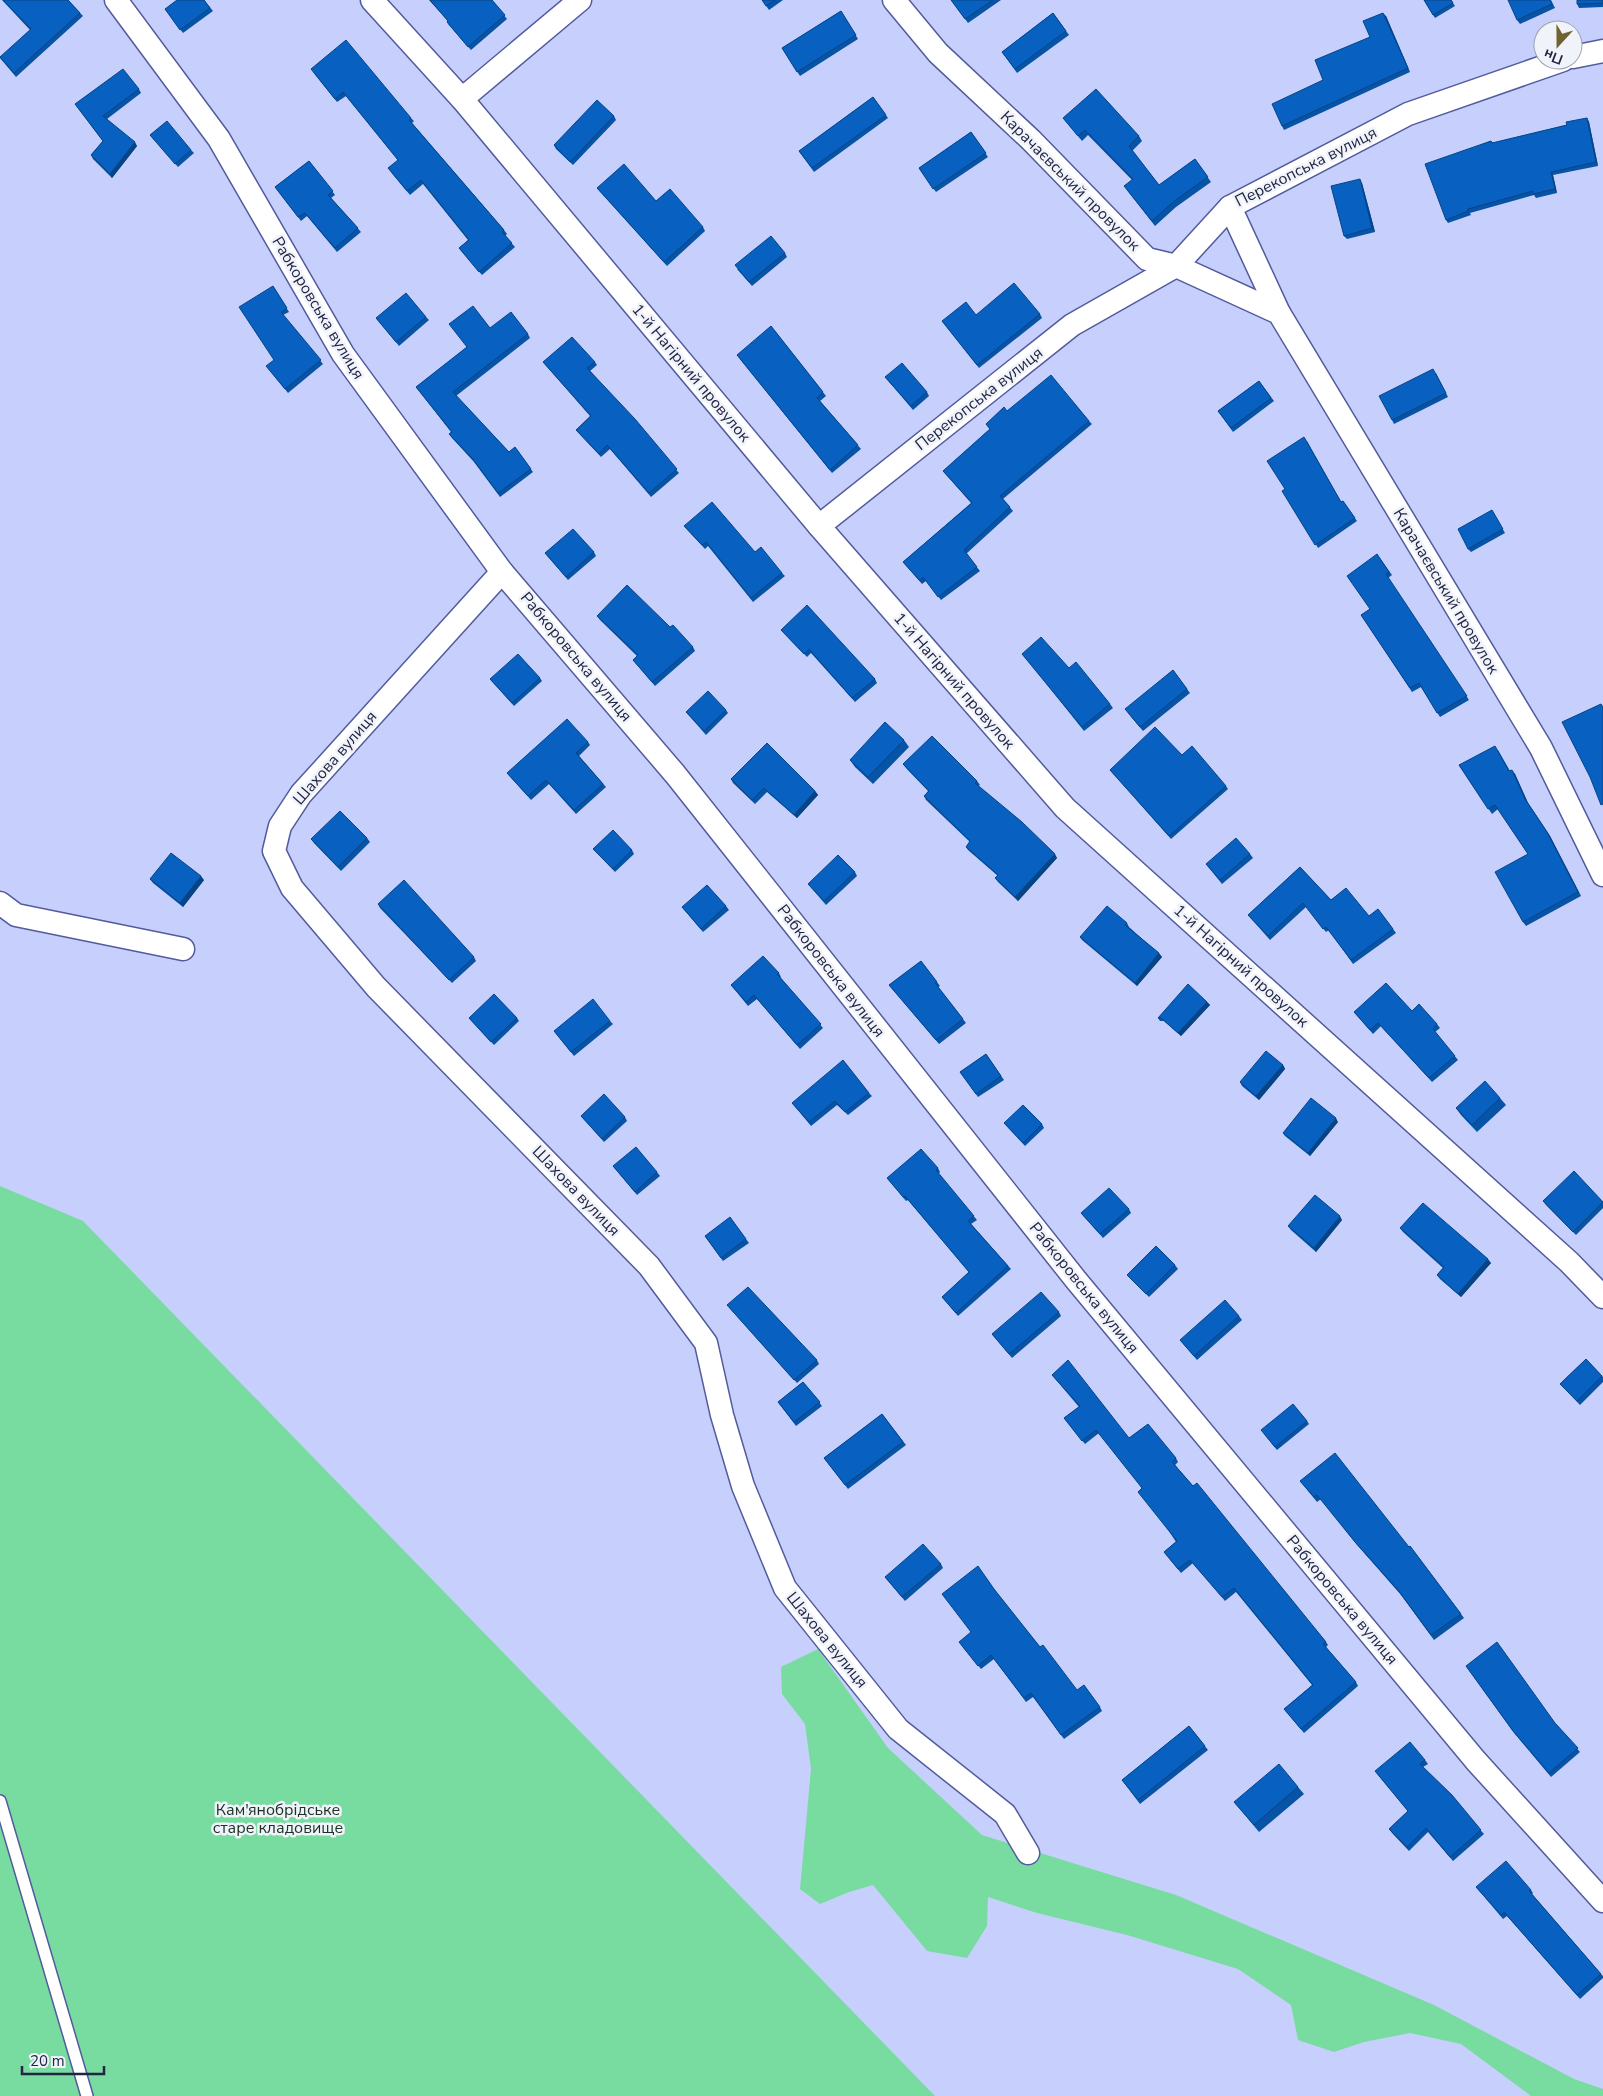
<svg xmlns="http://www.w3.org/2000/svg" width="1603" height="2096" viewBox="0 0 1603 2096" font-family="'Nunito Sans',sans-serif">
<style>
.green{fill:#78dba0}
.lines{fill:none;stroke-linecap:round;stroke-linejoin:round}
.lane-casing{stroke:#525b9d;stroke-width:14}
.street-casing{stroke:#525b9d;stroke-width:25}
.lane{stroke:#fff;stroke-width:11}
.street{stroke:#fff;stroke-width:22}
.wall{fill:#0753a5}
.shaded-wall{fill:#064486}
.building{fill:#0861c0;stroke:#064486}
.labels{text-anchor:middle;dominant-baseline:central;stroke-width:5;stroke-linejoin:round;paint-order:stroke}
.street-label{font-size:16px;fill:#222642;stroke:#f1f3fb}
.park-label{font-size:16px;fill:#1a3123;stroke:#f1f3fb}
</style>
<rect width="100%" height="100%" fill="#c7d0fd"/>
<!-- green -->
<g class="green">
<polygon points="0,1186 83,1221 935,2096 0,2096"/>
<polygon points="818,1649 888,1748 982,1835 1176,1895 1434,2005 1574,2079 1603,2089 1603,2096 1531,2096 1461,2044 1410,2033 1364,2042 1334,2052 1298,2040 1291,2005 1238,1969 1127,1935 1037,1913 988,1897 987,1926 967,1958 927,1951 873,1885 849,1892 820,1904 800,1889 811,1769 805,1724 782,1694 781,1667"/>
</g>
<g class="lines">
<defs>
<polyline id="lane" points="0,1801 87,2096"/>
<g id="street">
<polyline points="116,0 219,139 343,354 502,572 675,774 1076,1280 1476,1761 1603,1901"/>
<polyline points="372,0 462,99 819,526 1065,808 1569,1262 1603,1297"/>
<polyline points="894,0 938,53 1031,140 1147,259 1176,266 1279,313 1541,748 1603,875"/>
<polyline points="1573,57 1603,51"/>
<polyline points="462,99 580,0"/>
<polyline points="1230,207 1279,313"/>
<polyline points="819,526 1072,325 1176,266 1230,207 1408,114 1563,60"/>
<polyline points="502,572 301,794 280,826 274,851 292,888 376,987 649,1266 706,1343 722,1415 743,1486 785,1588 898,1729 1005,1814 1028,1853"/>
<polyline points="0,903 16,915 183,949"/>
</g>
</defs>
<!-- lane casing -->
<use href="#lane" class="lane-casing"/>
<!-- street casing -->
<use href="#street" class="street-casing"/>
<!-- lane -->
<use href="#lane" class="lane"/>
<!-- street -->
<use href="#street" class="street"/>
</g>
<!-- wall -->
<g class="wall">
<polygon points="2,0 68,0 83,16 16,77 0,58 30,30"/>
<polygon points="204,0 213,11 183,33 165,9"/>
<polygon points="429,0 492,0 507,19 471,50 449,25 447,22 448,21"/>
<polygon points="762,0 783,0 769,10"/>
<polygon points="951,0 1001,0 968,23"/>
<polygon points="1424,0 1451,0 1455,6 1435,18"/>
<polygon points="1551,0 1555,8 1520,24 1517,20"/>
<polygon points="1603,0 1603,7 1579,8 1577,4"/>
<polygon points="841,11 858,39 800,76 782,48"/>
<polygon points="1053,13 1069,35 1017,73 1002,52"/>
<polygon points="1386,16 1410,72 1284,130 1282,126 1323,80 1370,37"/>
<polygon points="313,72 411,118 414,121 412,123 504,230 507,234 505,236 515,247 482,275 459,248 468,240 423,184 410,195 391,172 398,160 346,96 337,102"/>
<polygon points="139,89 141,93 107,119 137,146 112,178 93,159 91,155 103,141 75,104"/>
<polygon points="873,97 888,118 814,172 799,151"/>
<polygon points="614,116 616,120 573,165 556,149 554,145"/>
<polygon points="1063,118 1139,136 1142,141 1132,151 1159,185 1195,159 1211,182 1176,207 1155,226 1127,190 1132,180 1088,135 1082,141"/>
<polygon points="1587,118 1589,122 1598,166 1553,175 1557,193 1536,198 1534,195 1470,213 1471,215 1448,223 1446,220 1491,141 1493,143 1567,125"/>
<polygon points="971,132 988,157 936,192 919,168"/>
<polygon points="150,135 191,150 194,153 178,167"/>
<polygon points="309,161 335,195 331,198 361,232 337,252 307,216 301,221 275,187"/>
<polygon points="1362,183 1375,232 1347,239 1344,236"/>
<polygon points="597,188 656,201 703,227 705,231 667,266"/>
<polygon points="785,253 787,257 752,286 737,269"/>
<polygon points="273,286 289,312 283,315 323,364 288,393 269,369 274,360"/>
<polygon points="1040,314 1042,318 979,368 942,321 976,315"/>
<polygon points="426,317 429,320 399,346 376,318"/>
<polygon points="771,326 826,396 820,401 861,449 832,473 740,359"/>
<polygon points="490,328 528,334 530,338 456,396 509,452 515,447 533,472 500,497 474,462 452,438 449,434 451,432 416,387 467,347"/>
<polygon points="543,362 595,362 597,365 590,371 679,473 651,497 610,449 601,457 576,430 590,416"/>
<polygon points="1436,373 1448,397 1394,424 1392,420"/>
<polygon points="885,377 927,392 929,396 913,410"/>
<polygon points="1259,381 1274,401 1233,432 1218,411"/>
<polygon points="1007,411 1089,421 1092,424 1003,499 1013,511 966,554 980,571 941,600 926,581 922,584 903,562 971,503 943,471 990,429 986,424"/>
<polygon points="1307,441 1341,502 1343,501 1357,521 1318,548 1285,489"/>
<polygon points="1494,514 1505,533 1471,552 1468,549"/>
<polygon points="684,526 755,552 782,573 785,576 753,602 708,546 705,549"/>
<polygon points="594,552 596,556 568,580 545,553"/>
<polygon points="1377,554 1392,575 1388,578 1469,700 1440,717 1421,687 1412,692 1361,615 1370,609"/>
<polygon points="597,616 670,627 693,647 695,651 655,686 633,660 637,656 600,620"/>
<polygon points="781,630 875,679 877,683 855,702 811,653 807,657"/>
<polygon points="1025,657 1069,668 1110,704 1113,708 1084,731"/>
<polygon points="1173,670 1190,693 1143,731 1128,713"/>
<polygon points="540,678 542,681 514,706 490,679"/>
<polygon points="726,710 728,713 706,735 686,712"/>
<polygon points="904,740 909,747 873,784 855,767 850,760"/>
<polygon points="588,742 590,745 579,756 606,787 576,814 549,784 531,800 507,773"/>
<polygon points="1498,750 1510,771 1515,774 1528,803 1550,836 1581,896 1526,926 1523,922 1528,854 1498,809 1492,814 1459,765"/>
<polygon points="1182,755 1226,786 1228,789 1171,839 1110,770"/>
<polygon points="903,764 977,781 980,785 978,786 1057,858 1018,901 998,882 995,878 998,876 968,850 966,847 970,842 926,800 924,796 928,791 906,768"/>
<polygon points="731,779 815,791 818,795 797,818 767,792 755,804 733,783"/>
<polygon points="367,838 370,842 341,871 314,843 311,839"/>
<polygon points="593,849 632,850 634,854 615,872"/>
<polygon points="1250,854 1253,858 1222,884 1206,864"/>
<polygon points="1300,867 1331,900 1369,916 1378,909 1396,933 1353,964 1329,930 1326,932 1306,907 1270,940 1248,915"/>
<polygon points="855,872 857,876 826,905 808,884"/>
<polygon points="150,879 204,880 183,907 153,883"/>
<polygon points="378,904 474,957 476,961 452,983 380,908"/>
<polygon points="726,906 729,910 703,932 682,907"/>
<polygon points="1127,923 1129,927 1162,957 1137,986 1082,940 1080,937"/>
<polygon points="921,961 940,986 938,987 966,1023 939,1044 889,985"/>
<polygon points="779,973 781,977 780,977 823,1028 800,1049 757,999 748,1006 731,985"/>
<polygon points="1207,1002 1210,1005 1181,1036 1164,1021 1160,1021 1158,1018"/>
<polygon points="1412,1011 1437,1024 1440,1028 1435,1032 1458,1060 1432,1082 1381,1026 1373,1034 1354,1012"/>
<polygon points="469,1018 517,1018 519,1021 494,1045"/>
<polygon points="610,1021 613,1024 574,1056 554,1031"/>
<polygon points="986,1054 1004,1080 978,1097 960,1072"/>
<polygon points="1283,1065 1285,1069 1259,1100 1242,1086 1240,1082"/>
<polygon points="869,1093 872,1096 848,1115 837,1105 811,1126 792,1103"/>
<polygon points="1500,1098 1506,1105 1477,1132 1461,1115 1456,1108"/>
<polygon points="581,1116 625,1117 627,1121 604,1142"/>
<polygon points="1338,1122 1310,1156 1285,1136 1283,1133"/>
<polygon points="1004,1123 1042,1124 1044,1128 1025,1146"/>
<polygon points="613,1166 657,1172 660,1176 637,1195"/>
<polygon points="938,1168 940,1172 938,1174 977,1220 971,1224 1011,1269 958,1316 942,1297 969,1272 908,1200 906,1201 887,1178"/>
<polygon points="1543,1201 1603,1201 1603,1208 1576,1235 1546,1205"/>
<polygon points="1129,1209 1131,1213 1103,1238 1081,1213"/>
<polygon points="1342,1220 1316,1252 1291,1230 1288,1226"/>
<polygon points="1400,1228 1491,1263 1461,1297 1440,1279 1437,1275 1443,1268 1403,1232"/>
<polygon points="705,1236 746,1239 749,1243 723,1261"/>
<polygon points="1175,1265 1178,1269 1149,1297 1127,1275"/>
<polygon points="727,1305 817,1360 819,1364 797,1383"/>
<polygon points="1059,1312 1061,1316 1012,1358 992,1334"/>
<polygon points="1239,1316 1242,1320 1197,1360 1180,1340"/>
<polygon points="1586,1359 1603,1377 1603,1382 1580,1405 1560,1384"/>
<polygon points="1052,1375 1129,1438 1176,1458 1178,1462 1175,1465 1326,1642 1328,1645 1326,1647 1356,1682 1358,1686 1304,1733 1284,1709 1312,1685 1236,1592 1225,1601 1193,1563 1181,1573 1164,1552 1176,1542 1142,1488 1099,1433 1085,1444 1064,1418 1079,1407"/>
<polygon points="803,1382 822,1406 796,1426 778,1402"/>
<polygon points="882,1414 906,1445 848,1489 824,1458"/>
<polygon points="1307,1421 1309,1424 1277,1450 1264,1434"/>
<polygon points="1300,1481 1409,1547 1410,1546 1464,1618 1434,1640 1401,1595 1358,1546 1321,1499 1317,1502"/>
<polygon points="941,1564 943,1568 905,1601 885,1577"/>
<polygon points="994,1590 1040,1647 1077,1690 1100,1707 1102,1711 1064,1739 1033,1697 1026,1702 994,1659 981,1669 962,1646 971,1633"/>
<polygon points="1466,1666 1555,1723 1580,1752 1551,1777 1515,1734"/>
<polygon points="1189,1726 1208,1750 1140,1804 1122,1780"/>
<polygon points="1425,1760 1428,1764 1423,1767 1484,1834 1453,1861 1428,1832 1409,1851 1392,1833 1389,1829 1408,1811 1375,1771"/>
<polygon points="1298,1787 1304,1794 1259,1832 1240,1809 1234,1802"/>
<polygon points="1476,1887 1531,1890 1533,1893 1532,1894 1601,1974 1603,1976 1603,1978 1580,1999 1507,1916 1503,1919"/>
</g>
<!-- shaded-wall -->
<g class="shaded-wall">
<polygon points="1383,13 1386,16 1410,72 1408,68"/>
<polygon points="1587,118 1589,122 1598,166 1596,162"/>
<polygon points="135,142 137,146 112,178 110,174"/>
<polygon points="1551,172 1553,175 1557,193 1555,189"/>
<polygon points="1360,179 1362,183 1375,232 1372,228"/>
<polygon points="1512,770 1515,774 1528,803 1550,836 1581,896 1525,799"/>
<polygon points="815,791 818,795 797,818 794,815"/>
<polygon points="1055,854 1057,858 1018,901 1015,897"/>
<polygon points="201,876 204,880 183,907 180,903"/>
<polygon points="1159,953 1162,957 1137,986 1135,983"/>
<polygon points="1207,1002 1210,1005 1181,1036 1178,1033"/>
<polygon points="1283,1065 1285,1069 1259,1100 1256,1096"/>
<polygon points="1336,1118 1338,1122 1310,1156 1308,1153"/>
<polygon points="1340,1216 1342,1220 1316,1252 1314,1248"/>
<polygon points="1488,1259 1491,1263 1461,1297 1458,1294"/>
</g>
<!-- building -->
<g class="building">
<polygon points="3,0 68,0 80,13 14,73 0,57 31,29"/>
<polygon points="177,0 204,0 210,8 180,30 165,9"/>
<polygon points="430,0 492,0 505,15 468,47 447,22 448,21"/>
<polygon points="762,0 775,0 766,6"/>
<polygon points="951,0 993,0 965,19"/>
<polygon points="1424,0 1451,0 1453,3 1433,15"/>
<polygon points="1508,0 1550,0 1552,4 1517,20"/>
<polygon points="1577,0 1603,0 1603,3 1577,4"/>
<polygon points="841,11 856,35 797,72 782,48"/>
<polygon points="1053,13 1066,31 1015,69 1002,52"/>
<polygon points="1383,13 1408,68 1282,126 1272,104 1323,80 1315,60 1370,37 1363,21"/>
<polygon points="346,40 411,118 409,120 504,230 502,232 512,243 479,272 459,248 469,240 421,180 407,191 388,168 398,160 343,92 335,99 311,69"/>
<polygon points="123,69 139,89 103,116 135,142 110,174 91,155 103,141 75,104"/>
<polygon points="1096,89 1139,136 1129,146 1159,185 1195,159 1208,177 1173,202 1152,221 1124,186 1133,179 1085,130 1078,136 1063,118"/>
<polygon points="873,97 886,115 812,168 799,151"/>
<polygon points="597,100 614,116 570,162 554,145"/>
<polygon points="1587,118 1596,162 1551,172 1555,189 1533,194 1533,191 1468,209 1468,211 1446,220 1425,164 1491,141 1492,143 1567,125 1566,122"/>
<polygon points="167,121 191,150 175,164 150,135"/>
<polygon points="971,132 986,153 933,189 919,168"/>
<polygon points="309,161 333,191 328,195 358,228 335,248 305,213 298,217 275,187"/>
<polygon points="624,164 656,201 670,189 703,227 664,262 597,188"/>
<polygon points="1360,179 1372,228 1344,236 1331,186"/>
<polygon points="771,236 785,253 749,282 735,265"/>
<polygon points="1014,283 1040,314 977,365 942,321 966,302 976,315"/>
<polygon points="273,286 287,308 281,312 321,360 285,389 266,366 274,360 239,307"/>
<polygon points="406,293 426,317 396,342 376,318"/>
<polygon points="473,306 490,328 511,312 528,334 453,392 509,452 515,447 531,469 498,493 472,458 449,434 452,432 416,387 467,347 449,324"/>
<polygon points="771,326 823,392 817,398 858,445 830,470 737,355"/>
<polygon points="572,337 595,362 587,368 635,419 677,469 649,493 607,445 599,454 576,430 591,416 543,362"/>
<polygon points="902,363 927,392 911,406 885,377"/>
<polygon points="1433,369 1446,393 1392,420 1379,396"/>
<polygon points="1051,375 1089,421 1000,496 1010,507 964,550 977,567 938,597 923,577 920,581 903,562 972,503 943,471 990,429 986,424 1004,407 1007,411"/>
<polygon points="1259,381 1271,398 1231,428 1218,411"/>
<polygon points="1304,437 1341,502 1343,501 1355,518 1315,545 1282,491 1285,489 1267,461"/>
<polygon points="712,502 755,552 761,547 782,573 751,598 706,542 702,545 684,526"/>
<polygon points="1492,510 1503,529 1468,549 1458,529"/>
<polygon points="573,529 594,552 566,577 545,553"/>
<polygon points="1377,554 1389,572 1386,574 1467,696 1437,713 1419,683 1410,688 1361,615 1370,609 1347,576"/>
<polygon points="627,585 670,627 673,625 693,647 652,682 633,660 638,655 597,616"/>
<polygon points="807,605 875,679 852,698 809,649 804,654 781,630"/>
<polygon points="1041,637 1069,668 1076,662 1110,704 1082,727 1022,654"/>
<polygon points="518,654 540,678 512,703 490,679"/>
<polygon points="1173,670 1187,689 1140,727 1125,709"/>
<polygon points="708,691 726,710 704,731 686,712"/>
<polygon points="1601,704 1603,707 1603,804 1601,805 1590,777 1562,722"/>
<polygon points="567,719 588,742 576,753 603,784 574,810 546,780 528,796 507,773"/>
<polygon points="885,722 904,740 868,777 850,760"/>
<polygon points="1155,727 1182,755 1192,746 1226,786 1169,836 1110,770"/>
<polygon points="932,736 977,781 975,783 1022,822 1055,854 1015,897 995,878 998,875 966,847 970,841 924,796 929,791 903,764"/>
<polygon points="767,743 815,791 794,815 764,788 752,800 731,779"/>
<polygon points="1495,746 1509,771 1512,770 1525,799 1547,832 1578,892 1523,922 1495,872 1528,854 1495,805 1488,809 1459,765"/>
<polygon points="340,811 367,838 338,867 311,839"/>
<polygon points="613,830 632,850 613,869 593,849"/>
<polygon points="1236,838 1250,854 1220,880 1206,864"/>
<polygon points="171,853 201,876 180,903 150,879"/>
<polygon points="838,855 855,872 824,901 808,884"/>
<polygon points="1300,867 1331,900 1346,888 1369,916 1378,909 1393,929 1351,960 1326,927 1323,929 1303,903 1268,936 1248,915"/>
<polygon points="404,880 474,957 449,980 378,904"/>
<polygon points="707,885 726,906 701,929 682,907"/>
<polygon points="1107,906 1127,923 1125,925 1159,953 1135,983 1080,937"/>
<polygon points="763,956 779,973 777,974 821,1024 797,1045 754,995 746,1002 731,985"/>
<polygon points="921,961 937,982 935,983 963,1019 936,1040 889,985"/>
<polygon points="1386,983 1412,1011 1419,1004 1437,1024 1433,1029 1455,1056 1429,1078 1378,1023 1370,1030 1354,1012"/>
<polygon points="1188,984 1207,1002 1178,1033 1161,1018 1158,1018"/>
<polygon points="494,994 517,1018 491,1042 469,1018"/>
<polygon points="593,999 610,1021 571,1052 554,1031"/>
<polygon points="1266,1051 1283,1065 1256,1096 1240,1082"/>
<polygon points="986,1054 1001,1076 976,1094 960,1072"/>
<polygon points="843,1060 869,1093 845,1112 835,1101 809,1122 792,1103"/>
<polygon points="1485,1081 1500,1098 1472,1125 1456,1108"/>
<polygon points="604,1094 625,1117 602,1139 581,1116"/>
<polygon points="1311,1098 1336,1118 1308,1153 1283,1133"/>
<polygon points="1023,1105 1042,1124 1023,1143 1004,1123"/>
<polygon points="636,1147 657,1172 635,1192 613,1166"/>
<polygon points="921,1149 938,1168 936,1170 974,1216 968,1221 1008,1266 956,1313 942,1297 969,1272 905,1196 904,1198 887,1178"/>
<polygon points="1574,1171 1603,1202 1573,1232 1543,1201"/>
<polygon points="1109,1188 1129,1209 1100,1234 1081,1213"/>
<polygon points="1315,1195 1340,1216 1314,1248 1288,1226"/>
<polygon points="1423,1203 1488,1259 1458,1294 1437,1275 1444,1267 1400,1228"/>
<polygon points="730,1217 746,1239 721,1258 705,1236"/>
<polygon points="1156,1246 1175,1265 1146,1294 1127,1275"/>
<polygon points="748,1287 817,1360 794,1380 727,1305"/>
<polygon points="1041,1292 1059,1312 1009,1354 992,1334"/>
<polygon points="1225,1300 1239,1316 1194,1356 1180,1340"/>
<polygon points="1586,1359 1602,1376 1577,1401 1560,1384"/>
<polygon points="1068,1360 1129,1438 1148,1424 1176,1458 1172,1462 1193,1486 1197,1483 1326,1642 1323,1644 1356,1682 1301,1729 1284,1709 1313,1685 1234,1588 1222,1597 1190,1560 1178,1569 1164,1552 1177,1541 1138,1492 1142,1488 1096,1430 1082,1441 1064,1418 1080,1406 1052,1375"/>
<polygon points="803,1382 820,1402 794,1422 778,1402"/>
<polygon points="1293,1404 1307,1421 1275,1447 1261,1430"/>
<polygon points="882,1414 903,1442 845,1485 824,1458"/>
<polygon points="1335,1453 1409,1547 1410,1546 1461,1614 1431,1635 1398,1590 1355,1542 1317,1495 1314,1497 1300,1481"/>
<polygon points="923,1544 941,1564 902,1597 885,1577"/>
<polygon points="978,1566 994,1589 1040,1647 1043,1645 1077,1690 1084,1685 1100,1707 1061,1735 1031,1693 1024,1698 991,1655 978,1666 959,1642 971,1632 942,1594"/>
<polygon points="1497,1642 1555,1723 1578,1748 1549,1773 1513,1731 1466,1666"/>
<polygon points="1189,1726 1205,1746 1138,1800 1122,1780"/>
<polygon points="1410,1742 1425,1760 1420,1764 1452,1795 1481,1830 1450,1857 1426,1828 1407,1847 1389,1829 1408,1811 1375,1771"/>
<polygon points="1279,1764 1298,1787 1254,1825 1234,1802"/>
<polygon points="1506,1861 1531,1890 1529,1891 1601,1974 1577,1995 1504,1912 1501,1915 1476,1887"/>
</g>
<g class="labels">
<!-- street labels -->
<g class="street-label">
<text transform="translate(1306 167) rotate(-27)">Перекопська вулиця</text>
<text transform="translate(1070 181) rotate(45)">Карачаєвський провулок</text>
<text transform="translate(318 308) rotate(59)">Рабкоровська вулиця</text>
<text transform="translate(691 373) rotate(50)">1-й Нагірний провулок</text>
<text transform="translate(979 399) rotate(-38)">Перекопська вулиця</text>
<text transform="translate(1446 591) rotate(59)">Карачаєвський провулок</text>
<text transform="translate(576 657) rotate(50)">Рабкоровська вулиця</text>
<text transform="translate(954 681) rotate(49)">1-й Нагірний провулок</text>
<text transform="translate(335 758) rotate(-49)">Шахова вулиця</text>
<text transform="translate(1241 966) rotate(42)">1-й Нагірний провулок</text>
<text transform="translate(831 971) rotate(52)">Рабкоровська вулиця</text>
<text transform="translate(576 1191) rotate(46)">Шахова вулиця</text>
<text transform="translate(1084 1288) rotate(51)">Рабкоровська вулиця</text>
<text transform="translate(1342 1600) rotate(50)">Рабкоровська вулиця</text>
<text transform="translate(827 1640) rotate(51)">Шахова вулиця</text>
</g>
<!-- park labels -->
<g class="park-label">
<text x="278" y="1810">Кам'янобрідське<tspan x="278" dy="18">старе кладовище</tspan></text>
</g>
</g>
<!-- north arrow -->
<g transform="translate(1558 45) rotate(201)"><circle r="24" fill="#f1f3fb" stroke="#9ea1b1"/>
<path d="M0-4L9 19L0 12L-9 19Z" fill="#706330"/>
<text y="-8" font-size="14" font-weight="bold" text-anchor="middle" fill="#222642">Пн</text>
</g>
<!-- scale -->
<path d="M22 2066v8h82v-8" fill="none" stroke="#222642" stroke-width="2.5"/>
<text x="30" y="2066" font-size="15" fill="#222642" stroke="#f1f3fb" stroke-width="4" paint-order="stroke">20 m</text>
</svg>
